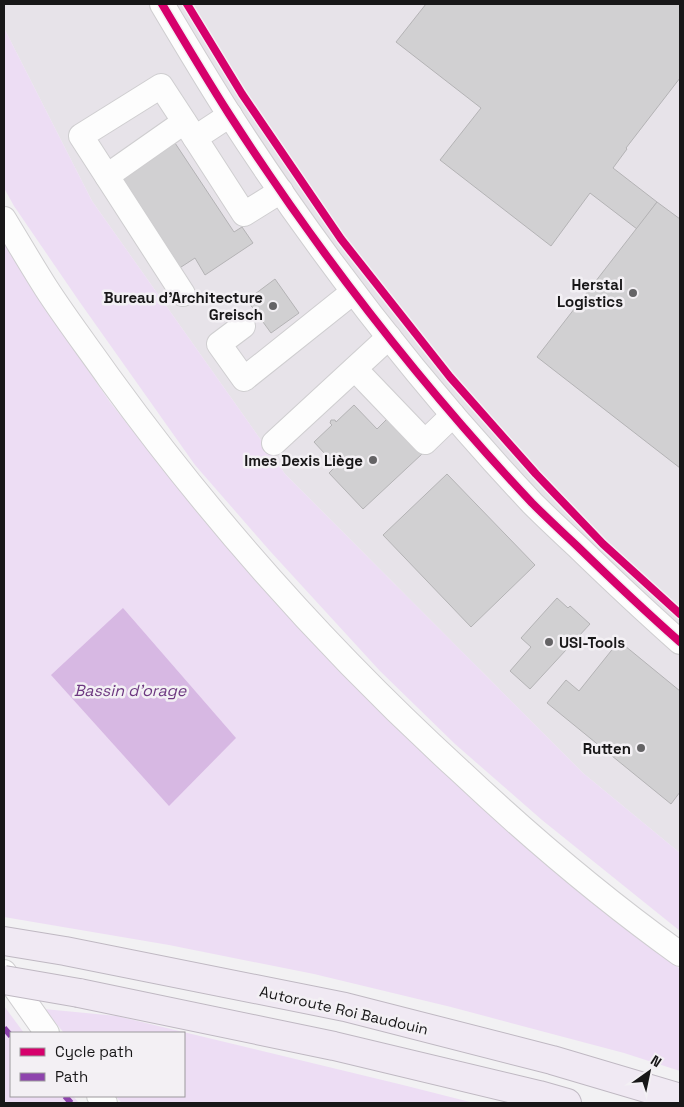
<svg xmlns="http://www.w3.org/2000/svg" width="684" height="1107" viewBox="0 0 684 1107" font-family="'Space Grotesk',sans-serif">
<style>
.built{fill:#e7e3e9}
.green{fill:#edddf4}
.water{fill:#d7b8e3}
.building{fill:#d1d0d2;stroke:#b4b3b5}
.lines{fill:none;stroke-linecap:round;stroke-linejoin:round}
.minor-casing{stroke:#cfced0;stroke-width:26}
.highway-casing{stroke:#bfb8c2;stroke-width:30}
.minor{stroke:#fdfdfd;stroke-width:24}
.highway{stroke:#f0e9f3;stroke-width:28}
.highway-bridge-casing{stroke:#bfb8c2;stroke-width:30;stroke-linecap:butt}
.highway-bridge{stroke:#f0e9f3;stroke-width:28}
.quiet{stroke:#8e44ad;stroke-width:6;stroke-dasharray:12 6;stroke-linecap:butt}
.cycleway-casing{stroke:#f3f0f4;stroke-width:11}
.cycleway{stroke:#d6006c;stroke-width:8}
.poi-dot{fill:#646365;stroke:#f3f0f4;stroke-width:2}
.labels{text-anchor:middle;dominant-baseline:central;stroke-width:5;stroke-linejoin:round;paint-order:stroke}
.poi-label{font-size:15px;font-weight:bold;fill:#181718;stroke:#f3f0f4;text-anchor:end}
.street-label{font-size:15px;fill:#181718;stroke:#f3f0f4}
.water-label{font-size:16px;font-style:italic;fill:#6d3880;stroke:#f3f0f4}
</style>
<rect width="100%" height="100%" fill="#f2f1f3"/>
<!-- built -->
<polygon class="built" points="4,4 680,4 680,853 583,773 285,474 92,201 4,28"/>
<!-- green -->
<g class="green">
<polygon points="4,28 92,201 285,474 583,773 680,853 680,931 542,820 455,744 380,671 270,551 195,465 79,301 14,206 4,188"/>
<polygon points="4,243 42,304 110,402 192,506 284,612 398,729 546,863 680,969 680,1071 624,1053 451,1007 314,974 169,945 4,917"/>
<polygon points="4,1006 24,1033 11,1033 11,1096 73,1096 79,1103 4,1103"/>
<polygon points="44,1009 117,1016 403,1085 474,1103 122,1103 115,1096 184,1096 184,1033 64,1033"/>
</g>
<!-- water -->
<polygon class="water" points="123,608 236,738 169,806 51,675"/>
<!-- building -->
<g class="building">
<polygon points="426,4 680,4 680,78 626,148 627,149 613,168 657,202 637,229 590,193 551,246 440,160 481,108 396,42"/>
<polygon points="175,143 234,232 242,227 253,243 205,275 195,258 178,269 119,179"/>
<polygon points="657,202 680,219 680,468 537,357"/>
<polygon points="275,279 299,313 271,333 247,300"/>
<polygon points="354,405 377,429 388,418 422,454 363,509 329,473 336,466 314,442 332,425 330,423 331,420 335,420 336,422"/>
<polygon points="447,474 535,565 471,627 383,535"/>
<polygon points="557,598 568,608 570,606 590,624 530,689 510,671 531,647 521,638"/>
<polygon points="619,641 680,691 680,792 671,804 547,703 566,680 579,691"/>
</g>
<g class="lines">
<defs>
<g id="minor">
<path d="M162,4C184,41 206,78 229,114C318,252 419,383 532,503C547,518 562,532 577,546C611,579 645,611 680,642"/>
<polyline points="230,115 195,138 244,214 281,191"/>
<polyline points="107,176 184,122"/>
<path d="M4,219C18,242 32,266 46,288C66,319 89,349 110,379C213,521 330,652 459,770C529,836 602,898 680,954"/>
<polyline points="183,294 81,136 161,86 195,138"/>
<polyline points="243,326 219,344 244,379 353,292"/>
<polyline points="355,369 425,442 453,415"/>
<polyline points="274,443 389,337"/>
<polyline points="4,972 47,1033"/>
<polyline points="99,1096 105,1103"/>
</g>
<g id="highway">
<polyline points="4,941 65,951 345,1007 552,1060 680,1098"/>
<polyline points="79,993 334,1046 539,1095 567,1103"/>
</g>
</defs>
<!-- minor casing -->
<use href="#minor" class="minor-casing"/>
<!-- highway casing -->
<use href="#highway" class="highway-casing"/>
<!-- minor -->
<use href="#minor" class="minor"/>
<!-- highway -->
<use href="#highway" class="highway"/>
<defs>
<polyline id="highway-bridge" points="4,980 79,993"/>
</defs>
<!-- highway-bridge casing -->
<use href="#highway-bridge" class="highway-bridge-casing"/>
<!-- highway-bridge -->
<use href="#highway-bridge" class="highway-bridge"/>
<!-- quiet -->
<g class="quiet">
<polyline points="4,1028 11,1036"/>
<polyline points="65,1096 71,1103"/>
</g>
<defs>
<g id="cycleway">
<path d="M162,4C184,41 206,78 229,114C318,252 419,383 532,503C547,518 562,532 577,546C611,579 645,611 680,642"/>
<polyline points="187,4 242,94 341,239 450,377 536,474 603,544 680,614"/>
</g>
</defs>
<!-- cycleway casing -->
<use href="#cycleway" class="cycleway-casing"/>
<!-- cycleway -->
<use href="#cycleway" class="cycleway"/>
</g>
<!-- markers -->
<g class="poi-dot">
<circle cx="633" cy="293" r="5"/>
<circle cx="273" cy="306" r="5"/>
<circle cx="373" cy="460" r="5"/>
<circle cx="549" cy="642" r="5"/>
<circle cx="641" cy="748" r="5"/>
</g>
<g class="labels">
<!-- poi labels -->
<g class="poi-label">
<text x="623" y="284">Herstal<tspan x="623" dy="17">Logistics</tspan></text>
<text x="263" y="297">Bureau d'Architecture<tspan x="263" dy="17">Greisch</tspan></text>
<text x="363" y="460">Imes Dexis Liège</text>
<text x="559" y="642" text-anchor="start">USI-Tools</text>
<text x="631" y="748">Rutten</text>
</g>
<!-- street labels -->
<g class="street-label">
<text transform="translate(344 1010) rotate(13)">Autoroute Roi Baudouin</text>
</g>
<!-- water labels -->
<g class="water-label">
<text x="130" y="690">Bassin d'orage</text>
</g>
</g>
<!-- border -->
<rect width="684" height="1107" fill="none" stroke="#181718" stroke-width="10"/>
<!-- legend -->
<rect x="10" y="1032" width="175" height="65" fill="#f3f0f4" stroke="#9b999c"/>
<rect x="20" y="1048" width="25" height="8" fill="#d6006c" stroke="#9b999c"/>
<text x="55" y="1057" font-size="15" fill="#181718">Cycle path</text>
<rect x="20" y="1073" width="25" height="8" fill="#8e44ad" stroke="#9b999c"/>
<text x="55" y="1082" font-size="15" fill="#181718">Path</text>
<!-- north arrow -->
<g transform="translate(649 1072) rotate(33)" stroke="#f3f0f4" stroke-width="4" paint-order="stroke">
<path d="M0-4L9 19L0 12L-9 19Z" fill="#181718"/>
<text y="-8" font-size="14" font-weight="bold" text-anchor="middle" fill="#181718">N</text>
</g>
</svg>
